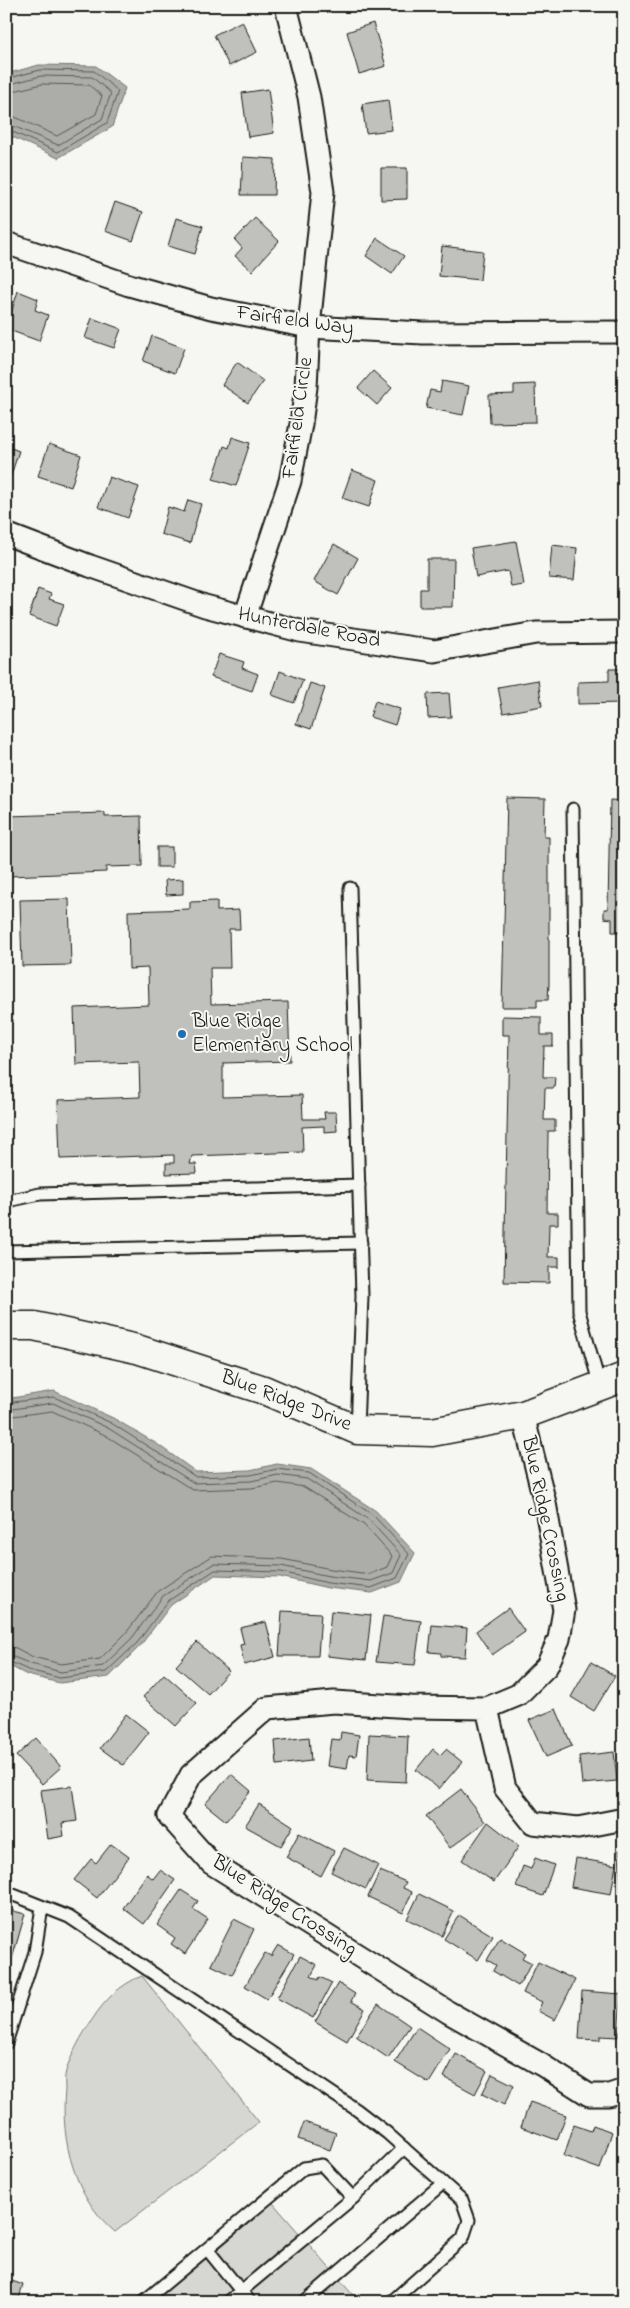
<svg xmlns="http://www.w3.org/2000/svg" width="630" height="2308" viewBox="0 0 630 2308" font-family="'Indie Flower',sans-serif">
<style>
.green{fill:#d6d6d2;stroke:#797977}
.water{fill:#acaca9;stroke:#727271}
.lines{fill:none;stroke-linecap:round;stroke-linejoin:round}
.shore{stroke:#565654;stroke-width:1}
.building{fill:#c0c0bd;stroke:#1c1c1c}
.service-casing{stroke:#1c1c1c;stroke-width:15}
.minor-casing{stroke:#1c1c1c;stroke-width:25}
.tertiary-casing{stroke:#1c1c1c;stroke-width:31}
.service{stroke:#f6f6f2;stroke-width:11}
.minor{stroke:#f6f6f2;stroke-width:21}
.tertiary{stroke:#f6f6f2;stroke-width:28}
.poi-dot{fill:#1f6fb2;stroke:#f6f6f2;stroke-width:2}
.labels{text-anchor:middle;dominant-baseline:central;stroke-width:4;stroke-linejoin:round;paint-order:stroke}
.street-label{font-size:21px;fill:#1c1c1c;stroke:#f6f6f2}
.poi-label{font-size:21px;fill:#1c1c1c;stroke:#f6f6f2;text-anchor:start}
</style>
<rect width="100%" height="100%" fill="#f6f6f2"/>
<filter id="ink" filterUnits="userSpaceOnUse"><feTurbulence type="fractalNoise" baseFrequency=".02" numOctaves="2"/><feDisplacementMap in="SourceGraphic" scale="10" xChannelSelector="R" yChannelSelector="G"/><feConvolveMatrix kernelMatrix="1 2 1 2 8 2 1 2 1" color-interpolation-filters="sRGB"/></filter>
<g filter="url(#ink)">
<!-- green -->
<g class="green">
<path d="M142,1976L259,2122L115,2232C75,2198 60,2142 65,2090C65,2084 64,2077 66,2071C72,2053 81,2036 92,2020C104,2001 120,1984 142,1976Z"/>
<polygon points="266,2195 359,2302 145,2302"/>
</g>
<!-- water -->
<g class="water">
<polygon points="39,65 96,66 125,88 112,127 58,158 6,134 6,74"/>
<polygon points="54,1391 113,1418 157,1444 196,1472 250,1470 277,1464 311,1469 376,1511 415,1553 401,1582 372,1593 328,1588 280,1577 215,1575 171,1605 140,1646 109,1677 60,1683 27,1675 6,1664 6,1399"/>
</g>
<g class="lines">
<!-- shore -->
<g class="shore">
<polyline points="6,79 40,70 94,71 118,91 107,123 58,152 6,129"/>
<polyline points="6,85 41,76 92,77 111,93 102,119 58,145 6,123"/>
<polyline points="6,93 42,84 89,85 102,96 96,114 57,136 15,117 6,116"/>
<polyline points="6,1403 54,1397 111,1423 196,1477 251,1475 277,1469 309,1473 373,1515 409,1554 397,1578 371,1588 328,1583 281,1572 215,1570 168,1601 137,1643 106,1672 60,1678 28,1670 6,1660"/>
<polyline points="6,1410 53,1403 108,1428 194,1483 251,1481 278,1475 307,1479 369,1520 401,1555 393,1573 371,1581 329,1576 281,1566 213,1564 163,1596 132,1638 103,1666 61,1672 31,1664 6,1654"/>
<polyline points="6,1417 52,1411 105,1435 193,1490 252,1488 278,1483 304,1487 364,1525 392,1556 387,1567 370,1574 331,1569 282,1559 212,1556 158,1591 126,1633 100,1659 61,1664 33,1657 16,1648 6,1646"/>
</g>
</g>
<!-- building -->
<g class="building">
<polygon points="242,21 257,52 229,66 214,35"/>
<polygon points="373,23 386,66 359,74 347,32"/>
<polygon points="268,89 274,133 248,137 242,93"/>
<polygon points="388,100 392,130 366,133 362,104"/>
<polygon points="243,157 275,159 274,195 241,195"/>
<polygon points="381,168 407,168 407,199 381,200"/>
<polygon points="115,202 143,212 133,241 105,231"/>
<polygon points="176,218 203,226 195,254 168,246"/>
<polygon points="255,218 279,241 252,271 235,256 242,248 235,240"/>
<polygon points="377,238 404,256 392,274 366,256"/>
<polygon points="442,246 483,251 480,280 439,276"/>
<polygon points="18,291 38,299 35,310 48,315 39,341 6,329"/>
<polygon points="92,318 121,329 114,348 85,338"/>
<polygon points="152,336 184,348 175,373 143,361"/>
<polygon points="237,362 263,381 248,403 222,385"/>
<polygon points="373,371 392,388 377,405 358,388"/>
<polygon points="442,381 469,386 463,415 426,408 430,390 440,392"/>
<polygon points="535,384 536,422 490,423 489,395 514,394 514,385"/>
<polygon points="232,437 250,443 236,486 213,479 224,446 229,448"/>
<polygon points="49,444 81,455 71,487 38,476"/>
<polygon points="6,446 19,451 9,481 6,480"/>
<polygon points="352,470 378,480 369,507 342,498"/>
<polygon points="109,477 139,487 128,518 98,507"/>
<polygon points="188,500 201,504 190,543 161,534 168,507 184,512"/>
<polygon points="516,541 524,585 511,587 508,571 476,577 471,548"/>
<polygon points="334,544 358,558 338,595 314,581"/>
<polygon points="552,545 577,548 574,580 549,578"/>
<polygon points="427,559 454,559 453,607 420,607 420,589 427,589"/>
<polygon points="38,589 51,594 49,599 64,604 56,626 29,616"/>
<polygon points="219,654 244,662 242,668 258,674 252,691 211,677"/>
<polygon points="609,669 621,669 622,703 578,704 578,682 609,681"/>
<polygon points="280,671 303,680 294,703 272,695"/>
<polygon points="538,680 542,706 503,713 498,687"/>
<polygon points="310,683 325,688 311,729 296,724"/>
<polygon points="449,693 451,717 428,718 427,694"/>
<polygon points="375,701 400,709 395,725 370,717"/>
<polygon points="507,798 545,799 544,837 549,837 549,984 548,1000 537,1000 537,1007 502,1007"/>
<polygon points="610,800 624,801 624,932 612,932 612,919 604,918 604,909 608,909"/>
<polygon points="105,813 105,817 141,816 142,866 106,867 106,872 9,876 7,816"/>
<rect x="157" y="847" width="15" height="20"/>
<polygon points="183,879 183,894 166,895 165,880"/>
<polygon points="69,899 71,965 22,966 20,900"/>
<polygon points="217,901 217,911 239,910 240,929 229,929 230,968 210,968 211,1004 288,1002 290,1061 223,1063 223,1097 302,1095 303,1119 325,1119 324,1112 336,1112 337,1131 324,1132 324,1126 302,1127 303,1152 192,1156 190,1164 196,1164 197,1173 166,1174 166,1163 174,1163 174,1155 60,1159 58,1100 140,1097 139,1062 76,1064 74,1008 149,1005 148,968 129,969 128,911 190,909 190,902"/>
<polygon points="502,1016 541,1017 541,1035 553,1035 553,1046 544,1046 543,1077 555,1077 554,1088 545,1088 544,1120 555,1120 555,1131 548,1131 547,1213 558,1213 558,1224 549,1224 548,1257 559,1257 559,1267 549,1267 549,1283 504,1282 509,1035 502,1035"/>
<polygon points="508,1608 525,1632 492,1655 476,1631"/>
<polygon points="282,1611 321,1613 318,1656 279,1656"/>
<polygon points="331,1611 371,1615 366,1660 327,1656"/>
<polygon points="383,1616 421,1621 415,1665 376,1662"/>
<polygon points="266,1622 275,1657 244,1665 240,1645 244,1644 240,1628"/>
<polygon points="432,1625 467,1628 465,1657 441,1656 441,1653 429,1652"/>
<polygon points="197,1642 229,1671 208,1694 176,1666"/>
<polygon points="591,1662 615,1676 594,1711 571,1697"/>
<polygon points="164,1674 197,1703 176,1726 143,1697"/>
<polygon points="556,1709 572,1746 546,1757 529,1720"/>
<polygon points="126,1714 149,1732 123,1765 100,1748"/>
<polygon points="341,1732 359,1735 356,1756 349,1755 347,1769 327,1766 331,1739 340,1740"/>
<polygon points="369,1734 408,1736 406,1782 367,1780"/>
<polygon points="309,1737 311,1761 277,1765 275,1741"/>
<polygon points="36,1738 61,1767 42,1784 16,1756"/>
<polygon points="433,1749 440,1755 446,1749 462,1762 439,1789 416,1770"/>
<polygon points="614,1752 617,1781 582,1784 579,1756"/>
<polygon points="231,1774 251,1791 226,1821 205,1804"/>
<polygon points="72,1786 77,1821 62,1823 64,1836 48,1839 41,1790"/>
<polygon points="461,1789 485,1822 450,1848 426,1816"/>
<polygon points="259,1804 293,1826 281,1846 245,1826"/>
<polygon points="488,1822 519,1846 494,1882 462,1860"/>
<polygon points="299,1833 334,1851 321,1876 286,1857"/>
<polygon points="111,1844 129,1857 97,1898 74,1880 91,1859 96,1863"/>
<polygon points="344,1848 378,1865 366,1889 331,1872"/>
<polygon points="619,1850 624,1850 624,1892 621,1892"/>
<polygon points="535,1858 554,1865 543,1896 516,1887 523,1866 531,1869"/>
<polygon points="576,1858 616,1865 611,1894 571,1887"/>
<polygon points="160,1870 175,1880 144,1924 123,1908 147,1874 153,1879"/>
<polygon points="380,1871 406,1882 403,1888 412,1892 403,1913 368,1897"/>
<polygon points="181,1890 198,1901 193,1909 208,1919 185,1954 171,1944 175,1938 157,1925"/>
<polygon points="419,1894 454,1911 442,1936 407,1919"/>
<polygon points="6,1909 25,1914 6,1980"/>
<polygon points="459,1915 493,1936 478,1960 444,1939"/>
<polygon points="234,1919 254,1929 232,1975 211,1965"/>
<polygon points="500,1938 525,1953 522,1958 532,1963 518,1986 493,1971 496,1965 487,1960"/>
<polygon points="278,1945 294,1954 267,1999 245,1986 265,1953 271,1956"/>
<polygon points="300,1956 317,1965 311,1976 318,1980 320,1977 332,1983 313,2018 277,1998"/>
<polygon points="538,1962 575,1980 555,2020 538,2011 542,2002 523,1993"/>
<polygon points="338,1983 355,1994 351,2001 365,2009 347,2041 315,2022"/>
<polygon points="582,1991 621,1994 618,2037 600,2036 600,2040 579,2039"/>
<polygon points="378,2004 410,2026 388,2058 356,2036"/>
<polygon points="417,2027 450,2049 429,2083 395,2062"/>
<polygon points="456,2054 487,2071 475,2094 444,2077"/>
<polygon points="492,2074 514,2085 504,2105 482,2094"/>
<polygon points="530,2102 566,2115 557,2140 521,2127"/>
<polygon points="304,2122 336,2133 330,2150 298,2139"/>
<polygon points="574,2125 591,2131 593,2125 612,2132 600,2169 564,2156"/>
<polygon points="618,2134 624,2134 624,2153 620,2154"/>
<polygon points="12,2281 23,2285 18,2302 6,2302"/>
<polygon points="624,2292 624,2302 613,2302"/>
</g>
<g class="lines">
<defs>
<g id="service">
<polyline points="573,809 579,1311 600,1386"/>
<polyline points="350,888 362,1296 357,1430"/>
<polyline points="6,1206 12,1200 40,1194 359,1185"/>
<polyline points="6,1251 361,1243"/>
<polyline points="6,1892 69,1917 357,2110 387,2133 462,2200 469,2220 463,2238 391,2302"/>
<polyline points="6,2043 35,1952 42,1907"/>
<polyline points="207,2249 250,2302"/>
<polyline points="143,2302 304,2168 322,2165 353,2198 404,2148"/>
<polyline points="228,2302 353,2198"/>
<polyline points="304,2302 443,2183"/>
</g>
<g id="minor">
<polyline points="6,243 129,285 211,308 309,327 423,333 624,332"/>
<polyline points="6,534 90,566 205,606 300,631 434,651 536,633 624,632"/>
<polyline points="245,617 290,481 301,424 306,387 309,327 323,192 309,97 286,6"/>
<polyline points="487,1708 518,1695 547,1666 559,1639 564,1610 545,1503 523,1415"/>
<polyline points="624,1819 578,1828 533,1823 505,1788 487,1708 411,1707 334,1702 267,1708 191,1775 169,1816 211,1863 448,2012 542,2065 589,2095 609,2095 624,2090"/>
</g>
<polyline id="tertiary" points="6,1326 34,1326 137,1349 264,1390 357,1430 432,1432 523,1415 624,1377"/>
</defs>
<!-- service casing -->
<use href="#service" class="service-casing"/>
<!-- minor casing -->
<use href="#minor" class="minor-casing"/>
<!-- tertiary casing -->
<use href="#tertiary" class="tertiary-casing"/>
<!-- service -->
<use href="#service" class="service"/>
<!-- minor -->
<use href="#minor" class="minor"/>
<!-- tertiary -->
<use href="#tertiary" class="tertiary"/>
</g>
</g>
<!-- markers -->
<circle class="poi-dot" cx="182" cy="1034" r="5"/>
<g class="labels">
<!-- street labels -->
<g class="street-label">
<text transform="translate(295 321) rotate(8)">Fairfield Way</text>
<text transform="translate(298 418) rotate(-82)">Fairfield Circle</text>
<text transform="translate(309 628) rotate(11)">Hunterdale Road</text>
<text transform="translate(286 1401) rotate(21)">Blue Ridge Drive</text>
<text transform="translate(545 1519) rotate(78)">Blue Ridge Crossing</text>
<text transform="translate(284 1906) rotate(33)">Blue Ridge Crossing</text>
</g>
<!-- poi labels -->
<g class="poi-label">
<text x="192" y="1022">Blue Ridge<tspan x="192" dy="24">Elementary School</tspan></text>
</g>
</g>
<!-- margin -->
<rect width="630" height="2308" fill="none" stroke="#f6f6f2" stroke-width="25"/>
<rect x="12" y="12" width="605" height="2283" fill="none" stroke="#1c1c1c" stroke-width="2" filter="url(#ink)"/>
</svg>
